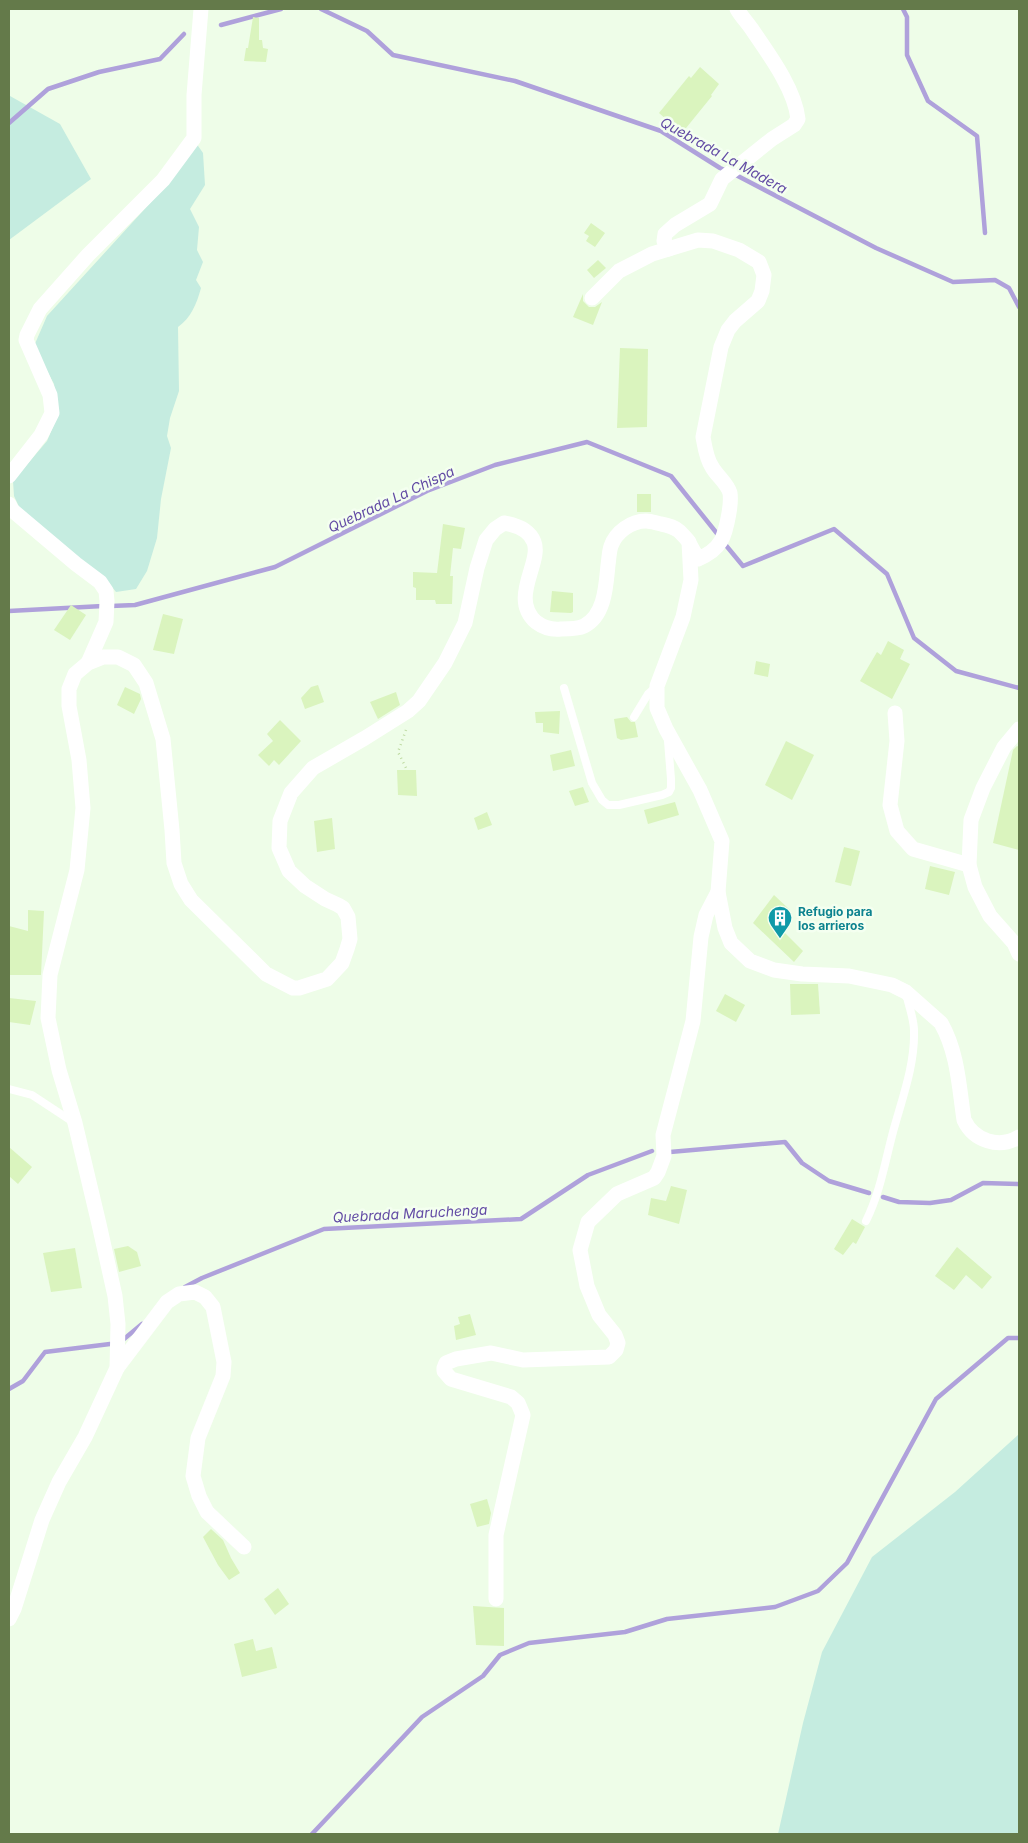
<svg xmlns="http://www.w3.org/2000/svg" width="1028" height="1843" viewBox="0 0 1028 1843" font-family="Inter,sans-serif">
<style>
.green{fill:#c5ece0}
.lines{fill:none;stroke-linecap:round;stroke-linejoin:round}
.stream{stroke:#afa1db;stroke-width:4.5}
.building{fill:#daf4be}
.path{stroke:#bedaa1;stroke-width:2.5;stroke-dasharray:1 4;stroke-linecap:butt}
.service{stroke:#fff;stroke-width:8}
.minor{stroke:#fff;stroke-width:15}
.labels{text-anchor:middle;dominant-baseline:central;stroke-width:5;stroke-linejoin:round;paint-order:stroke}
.culture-label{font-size:12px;font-weight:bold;fill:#0d838f;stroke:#f4fff0;text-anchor:start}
.water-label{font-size:14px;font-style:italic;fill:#624ba4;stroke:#f4fff0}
</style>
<rect width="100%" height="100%" fill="#eefde8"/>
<!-- green -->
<g class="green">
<polygon points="10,96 60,124 91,179 9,240 9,97"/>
<path d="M196,143L203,153L205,185L190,209L199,227L197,250L203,262L196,280L201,288C197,303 191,318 178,327L179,391L170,418L167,436L171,448L161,499L157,538L147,571L136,589L116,592L106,579L22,513L14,496L13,481L47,441L58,415L54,384L34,346L47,316L162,190Z"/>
<polygon points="1019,1434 1019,1834 778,1834 803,1723 822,1652 872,1557 955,1492"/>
</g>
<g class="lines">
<!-- stream -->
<g class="stream">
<polyline points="321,9 367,31 393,55 515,81 661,131 720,168 727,171"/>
<polyline points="903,9 907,17 907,55 928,101 977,136 985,233"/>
<polyline points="221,25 281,9"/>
<polyline points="9,123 48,89 99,72 160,59 184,34"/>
<polyline points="734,174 876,248 953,282 995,280 1009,288 1019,307"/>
<polyline points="724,543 743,566 834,529 887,574 914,638 956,671 1019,688"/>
<polyline points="111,606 135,605 275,567 427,491 495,465 587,442 671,476 719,536"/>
<polyline points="9,611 103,606"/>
<polyline points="670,1152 785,1142 802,1163 829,1181 869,1193"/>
<polyline points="883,1197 899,1202 930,1203 951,1200 983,1183 1019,1184"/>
<polyline points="185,1287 202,1278 324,1229 521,1219 588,1175 652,1151"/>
<polyline points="124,1339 142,1324"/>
<polyline points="9,1389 23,1381 45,1352 110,1344"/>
<polyline points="312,1834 422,1717 483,1676 500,1655 529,1643 625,1632 667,1619 775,1607 818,1591 847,1563 936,1399 1008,1338 1019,1338"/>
</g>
</g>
<!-- building -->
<g class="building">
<polygon points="253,17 259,18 259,40 262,40 263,48 268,49 266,62 244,61 246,48 248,48"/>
<polygon points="700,67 719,84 711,95 712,96 682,133 659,113 689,76 691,78"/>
<polygon points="591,223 605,233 595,247 586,241 589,236 584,233"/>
<polygon points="598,260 606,268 594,278 587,270"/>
<polygon points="583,294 583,301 589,307 595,307 602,302 593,325 573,317"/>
<polygon points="620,348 648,349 647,427 617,428"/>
<rect x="637" y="494" width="14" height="18"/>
<polygon points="443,524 465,528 461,549 453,548 450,576 453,576 452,604 436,604 435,600 416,600 416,588 413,587 413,572 437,573"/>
<polygon points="552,591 573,593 573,612 571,613 550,612"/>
<polygon points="71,605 86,615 70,640 54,630"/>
<polygon points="163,614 183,619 174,654 153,650"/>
<polygon points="888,641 904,650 900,659 910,664 892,699 860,681 877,652 881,655"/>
<polygon points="756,661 770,664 768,677 754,674"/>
<polygon points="318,685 324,702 305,709 301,698 311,687"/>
<polygon points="125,687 140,694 141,699 134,714 117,705"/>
<polygon points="396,692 400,705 378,719 370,702"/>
<polygon points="560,711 559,734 543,732 543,723 536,723 535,712"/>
<polygon points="627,717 631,722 635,722 638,737 621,740 617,738 614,719"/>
<polygon points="280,720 301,741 279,765 274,760 269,766 258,755 273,741 267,734"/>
<polygon points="786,741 814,755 792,800 765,785"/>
<polygon points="1017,746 1019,747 1019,850 993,843 1013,750"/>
<polygon points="571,750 575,766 553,771 550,755"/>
<polygon points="397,770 416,770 417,796 398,795"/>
<polygon points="583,787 589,802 575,806 569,791"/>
<polygon points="675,802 679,815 648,824 644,810"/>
<polygon points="487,812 492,825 478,830 474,818"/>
<polygon points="332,818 335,849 317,852 314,821"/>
<polygon points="844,847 860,851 851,886 835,882"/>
<polygon points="930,866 955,872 949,895 925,889"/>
<polygon points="774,895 790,910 779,927 803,951 794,962 753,923"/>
<polygon points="28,910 44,911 41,975 9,975 9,926 28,931"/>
<polygon points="790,984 818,984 820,1014 791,1015"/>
<polygon points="725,994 745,1005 736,1022 716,1011"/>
<polygon points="9,998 36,1001 30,1025 9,1022"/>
<polygon points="9,1147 32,1167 18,1184 9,1176"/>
<polygon points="671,1186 687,1190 679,1224 648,1215 651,1198 666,1201"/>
<polygon points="852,1219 865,1227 856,1244 853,1242 843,1255 834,1249"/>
<polygon points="128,1246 137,1252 141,1266 119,1272 114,1249"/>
<polygon points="957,1247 992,1277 982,1289 966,1275 954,1290 935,1276"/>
<polygon points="75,1248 82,1288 51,1292 43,1253"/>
<polygon points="470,1314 476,1335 456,1340 454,1326 460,1324 458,1317"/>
<polygon points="487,1499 491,1513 489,1524 477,1527 470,1504"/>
<polygon points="211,1529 223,1540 231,1558 240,1573 229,1580 218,1565 203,1537"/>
<polygon points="278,1588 289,1604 275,1615 264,1599"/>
<polygon points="473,1606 504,1608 504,1646 476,1645"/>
<polygon points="253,1639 256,1651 272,1647 277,1668 242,1677 234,1644"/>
</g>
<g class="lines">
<!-- path -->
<polyline class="path" points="406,730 398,752 407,770"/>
<!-- service -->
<g class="service">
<polyline points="564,688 592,783 602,800 608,805 619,805 662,795 669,792 671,788 671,779 668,741"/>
<polyline points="634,717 648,694 657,686"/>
<polyline points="9,1089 32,1095 73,1122"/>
<path d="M866,1221C880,1193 885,1162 893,1132C902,1099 915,1065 914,1031C914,1019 909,1007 907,997"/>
</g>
<!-- minor -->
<g class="minor">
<path d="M669,249L664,241L665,234L675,225L710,204L722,179L772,139L794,125L798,119C795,89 768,53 751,28C746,21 741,16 737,9"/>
<path d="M592,298L619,271L652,254L698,240L713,241L739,250L759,262L764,275L762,291L758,301L735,321L728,330L721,347L703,437C705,447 706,458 712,467C717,476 727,483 730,493C731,500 730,507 729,513C725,536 722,549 698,559L689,543"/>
<polyline points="9,476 41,435 52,413 50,395 26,340 27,335 40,309 88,255 163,180 194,138 194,95 201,9"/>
<polyline points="9,504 12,510 76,564 100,582 106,591 107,601 106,622 88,663"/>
<polyline points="895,713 897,741 890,805 897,831 913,849 969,865"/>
<polyline points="1019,729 1004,747 983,788 971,820 969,865 975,887 990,916 1014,943 1019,954"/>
<polyline points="117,1368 167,1302 179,1294 195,1292 205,1297 213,1307 224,1362 223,1376 198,1438 193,1476 199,1496 207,1512 244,1547"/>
<polyline points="496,1599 496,1535 523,1415 518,1403 511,1397 451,1379 444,1371 444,1368 446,1363 456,1359 491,1353 523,1360 609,1357 616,1350 618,1343 615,1335 599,1315 587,1286 580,1250 588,1222 617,1194 654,1178 658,1172 664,1156 663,1135 693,1021 701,937 706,915 718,892"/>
<path d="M9,1619L14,1609L42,1520L59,1482L85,1437L117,1368L118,1324L115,1296L99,1224L75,1123L59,1070L48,1018L50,975L77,870L83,808L79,760L69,706V689L75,674L88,663L103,657H118L134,665L146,683L163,739L172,830L174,863L181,884L191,900L266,974L293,988H299L327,979L342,963L347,949L350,939L348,917L343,908L338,905L325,899L305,886L289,871L279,848L280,821L291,793L313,768L365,738L408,711L419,701L445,663L465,623L477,568L486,540L495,529L504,523C516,525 529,529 534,542C542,563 509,598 536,622C544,628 552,630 561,629C567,629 578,629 584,626C605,616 606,585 608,565C609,559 609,552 611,546C616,532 631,521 646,521C651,521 656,523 661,524C667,525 674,527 679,531C682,534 686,538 689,542L691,580L683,617L657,686V708L666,729L700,790L722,841L718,892L725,928L731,943L750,961L774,970L802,974L849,976L892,985L906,992L941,1023C958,1053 959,1087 964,1120C974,1141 999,1149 1019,1137"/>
</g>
</g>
<!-- icons -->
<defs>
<symbol id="building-pin" viewBox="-11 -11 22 30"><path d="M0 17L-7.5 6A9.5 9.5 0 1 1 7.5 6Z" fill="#0f9aa8" stroke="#f4fff0"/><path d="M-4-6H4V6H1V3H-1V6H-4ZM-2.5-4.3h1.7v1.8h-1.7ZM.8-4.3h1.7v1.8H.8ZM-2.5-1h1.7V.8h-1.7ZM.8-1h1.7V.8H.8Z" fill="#fff"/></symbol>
</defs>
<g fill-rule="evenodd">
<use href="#building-pin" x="766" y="904" width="28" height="38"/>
</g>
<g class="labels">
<!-- culture labels -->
<g class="culture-label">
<text x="798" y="911">Refugio para<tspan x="798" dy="14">los arrieros</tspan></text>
</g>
<!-- water labels -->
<g class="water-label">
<text transform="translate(724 155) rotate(29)">Quebrada La Madera</text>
<text transform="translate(391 499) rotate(-25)">Quebrada La Chispa</text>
<text transform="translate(410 1213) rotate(-3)">Quebrada Maruchenga</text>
</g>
</g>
<!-- border -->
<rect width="1028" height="1843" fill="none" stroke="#647a4a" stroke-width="20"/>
</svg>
